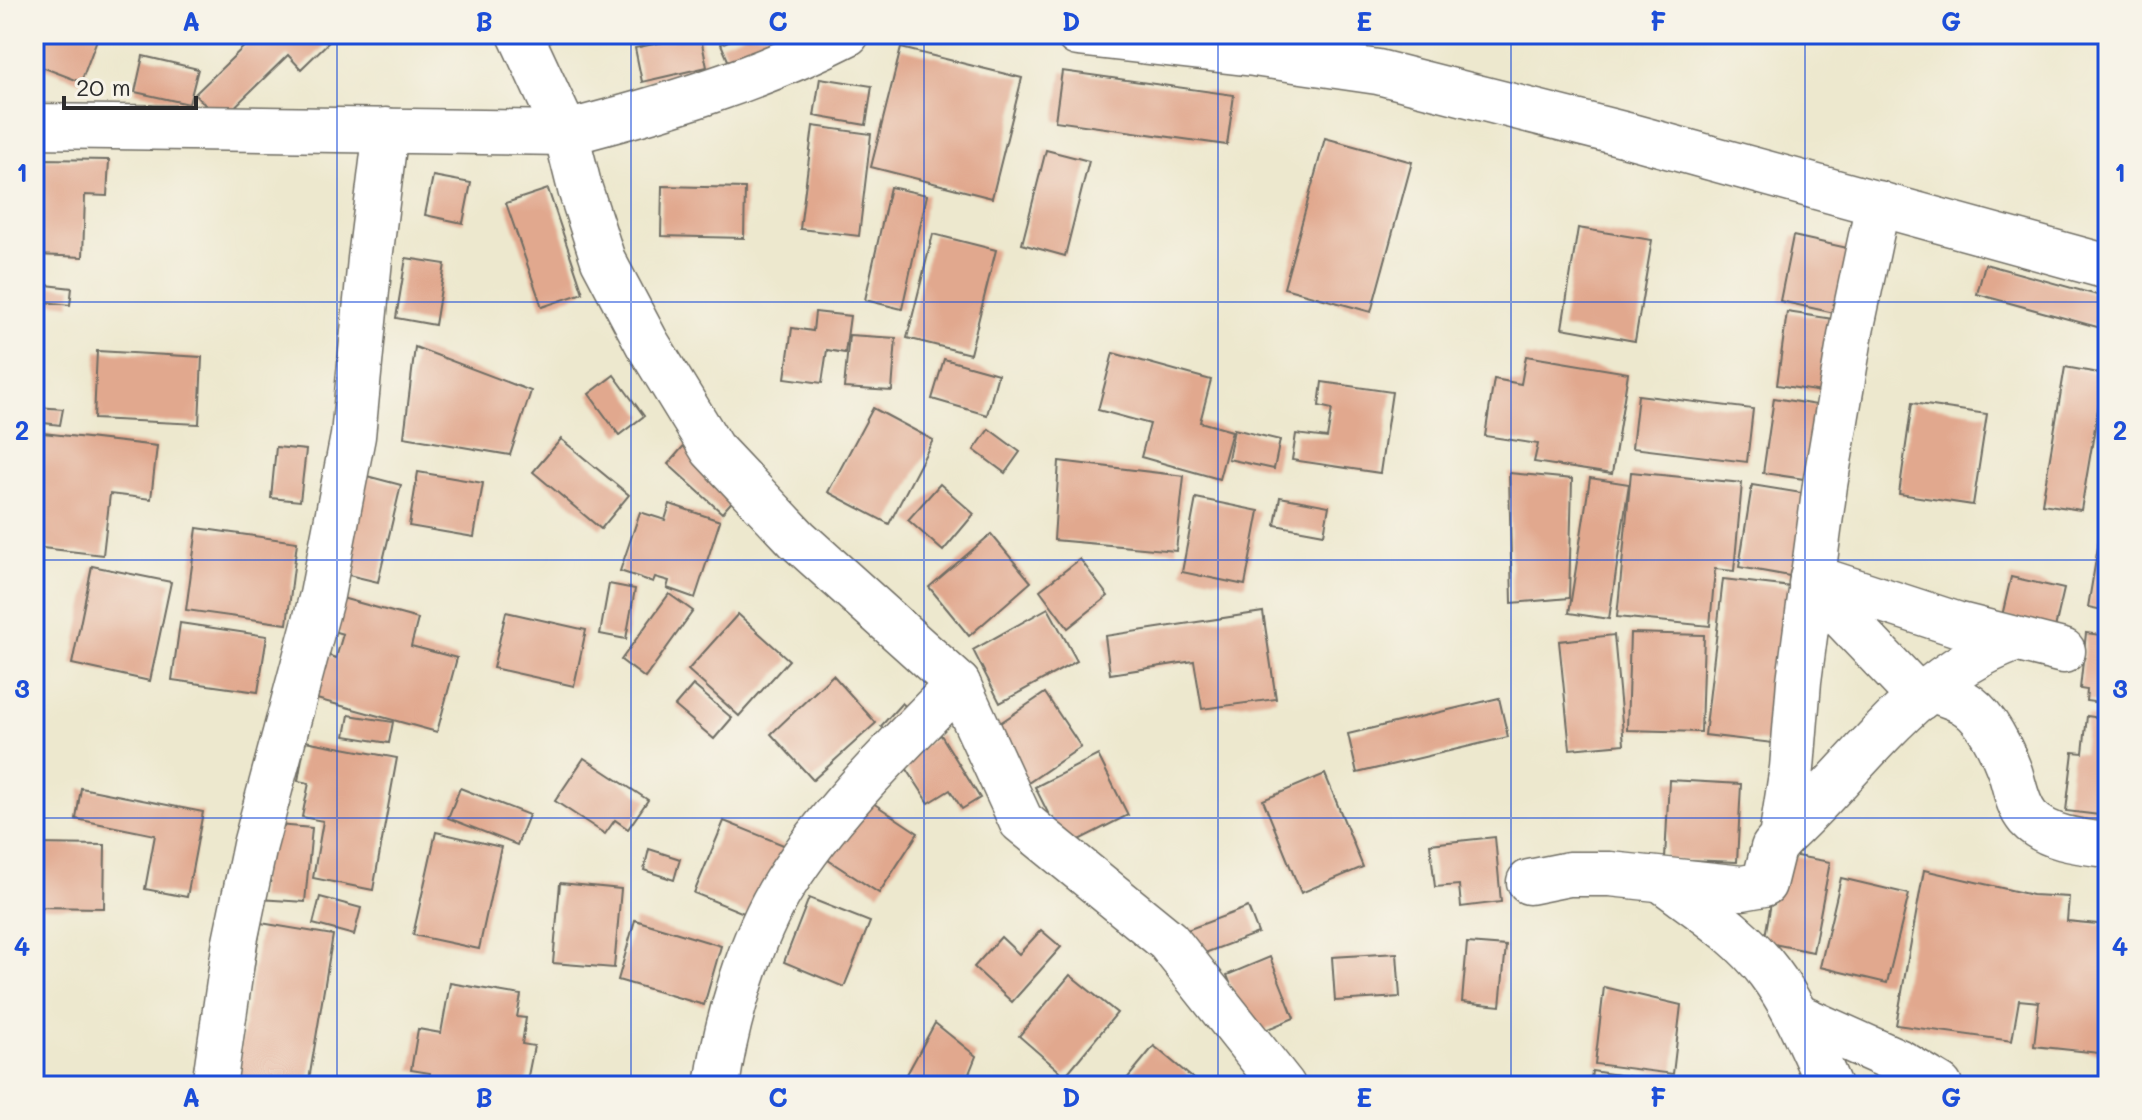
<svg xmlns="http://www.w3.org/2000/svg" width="2142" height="1120" viewBox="0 0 2142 1120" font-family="Mali,sans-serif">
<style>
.building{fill:#e1a88e}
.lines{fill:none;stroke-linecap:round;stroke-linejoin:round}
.minor-casing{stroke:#6f6d64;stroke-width:47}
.minor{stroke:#fff;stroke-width:44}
.grid{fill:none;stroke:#1d4ed8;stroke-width:2;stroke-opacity:0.55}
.neatline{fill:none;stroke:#1d4ed8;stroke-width:3}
.grid-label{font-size:26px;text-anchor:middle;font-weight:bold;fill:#1d4ed8}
</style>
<rect width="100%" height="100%" fill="#f7f3e8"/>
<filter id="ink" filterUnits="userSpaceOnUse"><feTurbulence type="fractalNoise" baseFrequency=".0125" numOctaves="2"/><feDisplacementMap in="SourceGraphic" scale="16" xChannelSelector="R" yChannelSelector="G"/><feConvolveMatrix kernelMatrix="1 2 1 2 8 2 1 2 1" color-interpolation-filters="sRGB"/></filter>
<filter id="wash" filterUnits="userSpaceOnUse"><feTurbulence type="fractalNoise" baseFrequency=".006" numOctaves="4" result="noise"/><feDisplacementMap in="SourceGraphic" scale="32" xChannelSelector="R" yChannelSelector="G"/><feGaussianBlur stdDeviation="1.8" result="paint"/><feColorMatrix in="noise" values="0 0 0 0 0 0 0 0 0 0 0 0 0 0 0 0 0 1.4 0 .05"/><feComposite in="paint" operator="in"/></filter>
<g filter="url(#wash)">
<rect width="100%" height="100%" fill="#ede8ce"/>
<g id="blocks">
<!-- building -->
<g class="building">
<polygon points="34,34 99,34 81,82 34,64"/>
<polygon points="257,34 337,34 301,69 288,55 220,121 195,94"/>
<polygon points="700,34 707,67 642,82 635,48"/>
<polygon points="745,34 829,34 730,65 721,44"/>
<polygon points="901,48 1022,78 992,198 871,167"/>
<polygon points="143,56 198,69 189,104 135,92"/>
<polygon points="1062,71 1234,95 1227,145 1055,121"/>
<polygon points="820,78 872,86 866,125 814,116"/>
<polygon points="813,126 871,134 859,236 800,229"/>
<polygon points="1325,138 1412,162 1371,312 1284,288"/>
<polygon points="1046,150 1089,161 1065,256 1022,244"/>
<polygon points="42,159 109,160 107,196 85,195 83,257 38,255"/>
<polygon points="433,176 471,183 463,223 425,215"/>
<polygon points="662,186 745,188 744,238 661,236"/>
<polygon points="890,187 927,195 902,309 865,300"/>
<polygon points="548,189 583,293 542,307 506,203"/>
<polygon points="1578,228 1652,240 1635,341 1562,328"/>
<polygon points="933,234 996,250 970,354 907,338"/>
<polygon points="1793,236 1861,251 1848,316 1780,301"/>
<polygon points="406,258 445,264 435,325 396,318"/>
<polygon points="1985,264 2108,298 2108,330 1977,294"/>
<polygon points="46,285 72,288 70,305 45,302"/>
<polygon points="815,312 850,316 845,353 827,350 822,383 785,378 792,328 813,331"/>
<polygon points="1787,312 1847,321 1835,394 1777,385"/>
<polygon points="849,335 896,338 892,391 844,388"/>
<polygon points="415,347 531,391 510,455 404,437"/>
<polygon points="97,351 202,357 199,424 94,419"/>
<polygon points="1113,353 1211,380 1200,422 1232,431 1219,479 1141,457 1150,424 1098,410"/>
<polygon points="1526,356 1628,373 1612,474 1534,462 1538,444 1485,436 1494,379 1521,384"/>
<polygon points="944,359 998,374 987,415 932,399"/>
<polygon points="2065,367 2104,374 2081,510 2042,504"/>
<polygon points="614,375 644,416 619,435 589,394"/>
<polygon points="1322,382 1392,392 1380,473 1292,460 1296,434 1327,438 1332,409 1319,406"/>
<polygon points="1638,395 1753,409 1747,462 1632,448"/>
<polygon points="1774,398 1829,407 1818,481 1763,473"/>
<polygon points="1912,403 1987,414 1973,505 1899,494"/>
<polygon points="37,407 63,409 60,425 36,422"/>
<polygon points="873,408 933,440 889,524 828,492"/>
<polygon points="989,429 1020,452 1005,473 974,450"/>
<polygon points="1234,429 1280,440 1274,469 1228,459"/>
<polygon points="43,433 157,446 151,499 110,494 103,555 34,547 34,503"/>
<polygon points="561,439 629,495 601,529 533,472"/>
<polygon points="688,441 742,490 722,513 668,464"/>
<polygon points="276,447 306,450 300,501 271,498"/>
<polygon points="1059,461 1184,476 1176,551 1054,540"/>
<polygon points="418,472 483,483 474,537 409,526"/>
<polygon points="1631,472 1742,483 1734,571 1715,569 1710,626 1617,617"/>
<polygon points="1509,473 1572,479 1569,598 1512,603"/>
<polygon points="363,475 401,485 378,582 340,573"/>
<polygon points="1590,478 1629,484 1609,619 1569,613"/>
<polygon points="940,484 974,514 943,551 908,520"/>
<polygon points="1752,485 1814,495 1801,578 1739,567"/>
<polygon points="1280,497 1329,506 1324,534 1275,525"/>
<polygon points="1196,498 1259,511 1245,585 1182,572"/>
<polygon points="670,504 720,521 695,598 667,588 669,581 655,577 653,582 620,571 640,512 665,520"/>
<polygon points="2105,505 2108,506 2108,611 2088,607"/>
<polygon points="197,528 297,542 287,624 186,610"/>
<polygon points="991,534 1031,582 969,636 929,587"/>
<polygon points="1080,559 1108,596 1068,628 1040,590"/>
<polygon points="92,566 171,582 150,681 72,664"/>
<polygon points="2011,577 2064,589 2055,628 2002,616"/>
<polygon points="1723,579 1800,588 1781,744 1705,735"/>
<polygon points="609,584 635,589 626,639 600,634"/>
<polygon points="669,594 693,611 645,678 621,660"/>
<polygon points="338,597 418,619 411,646 457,658 437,732 313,698 324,654 336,658 343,634 329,630"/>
<polygon points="1048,608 1077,661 1000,703 973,650"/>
<polygon points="506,612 586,630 574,686 493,668"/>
<polygon points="1263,612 1276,699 1202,709 1194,661 1110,674 1105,636"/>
<polygon points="738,614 789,660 739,716 688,670"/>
<polygon points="180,623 267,636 258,692 172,680"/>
<polygon points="1630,633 1704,635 1701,732 1627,730"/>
<polygon points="2086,633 2108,636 2108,704 2086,701 2087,690 2080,689"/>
<polygon points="1614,635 1624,744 1570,749 1559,641"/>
<polygon points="833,675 876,723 813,780 771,734"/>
<polygon points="693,685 732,718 714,739 675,706"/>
<polygon points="1045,693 1081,747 1025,785 988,731"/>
<polygon points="1499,698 1508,737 1357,773 1348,734"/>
<polygon points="902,703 920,720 897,742 881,726"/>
<polygon points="349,715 393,722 389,743 345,736"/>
<polygon points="2087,716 2108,719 2108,816 2066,811 2073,752 2083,753"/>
<polygon points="941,735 980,798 962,809 950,790 929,803 901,760"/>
<polygon points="305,741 397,758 373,890 313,878 323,821 302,817 309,783 298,781"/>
<polygon points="1098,755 1128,815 1065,847 1035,787"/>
<polygon points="584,758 648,800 628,829 615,820 605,834 555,801"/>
<polygon points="1325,774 1363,867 1301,893 1263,800"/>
<polygon points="1669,780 1741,784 1737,862 1665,859"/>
<polygon points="81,788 203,812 187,897 145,889 155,835 76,819"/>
<polygon points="460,788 529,815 517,845 448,818"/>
<polygon points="867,799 918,833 879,893 828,860"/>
<polygon points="724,821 791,848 761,920 694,893"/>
<polygon points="265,824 312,828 305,902 259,899"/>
<polygon points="436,832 501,847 479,949 413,935"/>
<polygon points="1495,837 1501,902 1461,907 1459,885 1435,887 1430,844"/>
<polygon points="34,844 105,845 104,908 34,907"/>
<polygon points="649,849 680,859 674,880 644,870"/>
<polygon points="1780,853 1830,862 1813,952 1764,942"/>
<polygon points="1924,870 2032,895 2069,897 2067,921 2108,925 2108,1054 2034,1046 2039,1002 2019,1000 2012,1041 1896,1025"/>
<polygon points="1841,878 1909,894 1887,983 1820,967"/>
<polygon points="560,883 621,889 614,968 553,963"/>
<polygon points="320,897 361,908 354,935 313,924"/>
<polygon points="809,898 870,922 844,987 784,962"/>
<polygon points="1248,907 1258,933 1189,959 1179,933"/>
<polygon points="635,920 721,946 704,1005 618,980"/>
<polygon points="261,923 333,935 308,1086 234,1086"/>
<polygon points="1041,930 1061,947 1012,1002 974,967 1001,937 1019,954"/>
<polygon points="1467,943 1506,946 1500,1006 1462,1002"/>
<polygon points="1397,953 1400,997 1335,1001 1332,957"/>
<polygon points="1270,957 1294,1018 1251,1036 1227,975"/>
<polygon points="1070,975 1117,1013 1065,1076 1019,1036"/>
<polygon points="450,983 521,995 517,1017 526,1018 522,1044 534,1046 526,1086 428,1086 430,1073 411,1070 418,1029 441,1033"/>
<polygon points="1604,987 1681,1005 1673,1074 1595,1064"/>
<polygon points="935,1023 976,1056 964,1086 923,1086 906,1076"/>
<polygon points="1154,1046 1202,1086 1121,1086"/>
<polygon points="1592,1071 1672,1083 1672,1086 1590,1086"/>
</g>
</g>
</g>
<g filter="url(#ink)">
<use href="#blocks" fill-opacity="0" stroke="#6f6d64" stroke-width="2"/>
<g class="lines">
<defs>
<g id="minor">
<polyline points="520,34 566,133 580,189 603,260 647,343 712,449 797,539 958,684 1021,821 1168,941 1283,1086"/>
<polyline points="1078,34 1254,54 1378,72 1631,136 2108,267"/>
<path d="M34,126L566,133C663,108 757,80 847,34"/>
<polyline points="1812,577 1956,624 2063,651"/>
<polyline points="1811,584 1920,698"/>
<path d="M1929,689C1940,693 1953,696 1963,702C1986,715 2001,748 2010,772C2015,787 2017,805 2028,818C2047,839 2082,842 2108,845"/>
<path d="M1781,838C1859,767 1911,678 2014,640"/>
<path d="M1662,880C1699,908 1741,934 1769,972C1795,1006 1811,1047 1829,1086"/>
<polyline points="1529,882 1569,874 1610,874 1742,888 1764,884 1773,848 1781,838 1792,768 1799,681 1825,485 1851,331 1878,203"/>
<polyline points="1797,1016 1900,1062 1940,1086"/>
<polyline points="214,1086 235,941 255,845 322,595 353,436 370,259 386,130"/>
<path d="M717,1086C726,1022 750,938 785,883C832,809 897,747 958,684"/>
</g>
</defs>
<!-- minor casing -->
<use href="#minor" class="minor-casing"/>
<!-- minor -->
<use href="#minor" class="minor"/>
</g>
</g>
<!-- grid -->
<path class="grid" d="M337,34V1086M631,34V1086M924,34V1086M1218,34V1086M1511,34V1086M1805,34V1086M34,302H2108M34,560H2108M34,818H2108"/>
<!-- margin -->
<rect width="2142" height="1120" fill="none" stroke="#f7f3e8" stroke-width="88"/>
<!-- scale -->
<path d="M64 96v12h132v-12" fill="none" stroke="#2b2b2b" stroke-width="4"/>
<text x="76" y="96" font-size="24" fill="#2b2b2b" stroke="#f7f3e8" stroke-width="6" paint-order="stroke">20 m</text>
<rect x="44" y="44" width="2054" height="1032" class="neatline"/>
<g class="grid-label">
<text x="191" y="31">A</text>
<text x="484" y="31">B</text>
<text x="778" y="31">C</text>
<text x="1071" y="31">D</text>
<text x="1364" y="31">E</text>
<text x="1658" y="31">F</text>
<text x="1951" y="31">G</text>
<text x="22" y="182">1</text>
<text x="2120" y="182">1</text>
<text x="22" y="440">2</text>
<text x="2120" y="440">2</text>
<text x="22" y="698">3</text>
<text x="2120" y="698">3</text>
<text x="22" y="956">4</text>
<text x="2120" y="956">4</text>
<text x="191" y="1107">A</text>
<text x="484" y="1107">B</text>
<text x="778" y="1107">C</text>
<text x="1071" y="1107">D</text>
<text x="1364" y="1107">E</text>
<text x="1658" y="1107">F</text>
<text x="1951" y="1107">G</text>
</g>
</svg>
